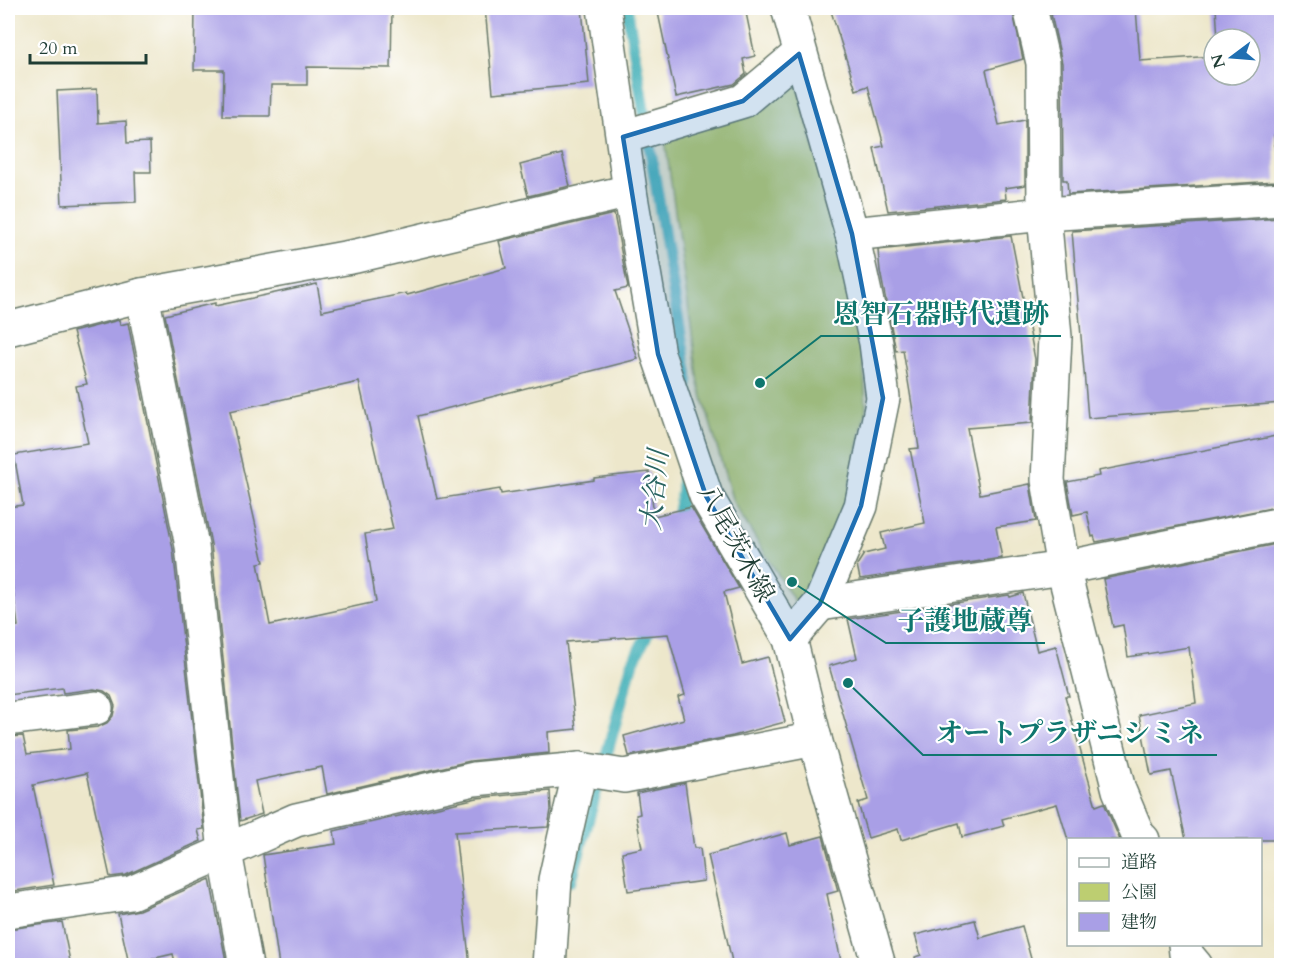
<svg xmlns="http://www.w3.org/2000/svg" width="1289" height="973" viewBox="0 0 1289 973" font-family="Cardo,'Noto Serif JP',serif">
<style>
.green{fill:#bdce71;stroke:#6e8652;stroke-width:1.5}
.lines{fill:none;stroke-linecap:round;stroke-linejoin:round}
.stream{stroke:#3cadb5;stroke-width:12}
.building{fill:#a99fe6;fill-rule:evenodd}
.minor-casing{stroke:#677869;stroke-width:36}
.major-casing{stroke:#677869;stroke-width:36}
.minor{stroke:#fff;stroke-width:33}
.major{stroke:#fff;stroke-width:33}
.marked{fill:#1f6fb2;fill-opacity:0.2;stroke:#1f6fb2;stroke-width:4.5;stroke-linejoin:round}
.labels{text-anchor:middle;dominant-baseline:central;stroke-width:4.5;stroke-linejoin:round;paint-order:stroke}
.street-label{font-size:26px;fill:#1f3d34;stroke:#fff}
.water-label{font-size:27px;font-style:italic;fill:#296461;stroke:#fff}
.leader{fill:none;stroke:#0f766e;stroke-width:2}
.callout-dot{fill:#0f766e;stroke:#fff;stroke-width:2}
.callout-label{font-size:27px;text-anchor:middle;font-weight:bold;fill:#0f766e;stroke:#fff;stroke-width:4.5;stroke-linejoin:round;paint-order:stroke}
</style>
<rect width="100%" height="100%" fill="#fff"/>
<filter id="ink" filterUnits="userSpaceOnUse"><feTurbulence type="fractalNoise" baseFrequency=".0167" numOctaves="2"/><feDisplacementMap in="SourceGraphic" scale="12" xChannelSelector="R" yChannelSelector="G"/><feConvolveMatrix kernelMatrix="1 2 1 2 8 2 1 2 1" color-interpolation-filters="sRGB"/></filter>
<filter id="wash" filterUnits="userSpaceOnUse"><feTurbulence type="fractalNoise" baseFrequency=".008" numOctaves="4" result="noise"/><feDisplacementMap in="SourceGraphic" scale="24" xChannelSelector="R" yChannelSelector="G"/><feGaussianBlur stdDeviation="1.35" result="paint"/><feColorMatrix in="noise" values="0 0 0 0 0 0 0 0 0 0 0 0 0 0 0 0 0 1.4 0 .05"/><feComposite in="paint" operator="in"/></filter>
<g filter="url(#wash)">
<rect width="100%" height="100%" fill="#ede7cb"/>
<!-- green -->
<polygon class="green" points="796,79 862,330 866,409 841,528 801,612 733,502 699,384 664,132 762,110"/>
<g class="lines">
<!-- stream -->
<g class="stream">
<polyline points="627,8 687,374 686,403"/>
<polyline points="676,526 682,492 683,463"/>
<polyline points="571,881 632,664 654,621"/>
</g>
</g>
<g id="blocks">
<!-- building -->
<g class="building">
<polygon points="195,8 392,8 391,68 307,67 307,85 271,85 270,116 223,116 224,70 194,70"/>
<polygon points="485,8 582,8 589,84 493,93"/>
<polygon points="657,8 745,8 755,56 743,59 746,74 734,84 676,97"/>
<polygon points="830,8 1012,8 1023,59 986,70 999,125 1025,120 1025,185 1005,188 1006,199 888,211 874,148 884,146 868,86 856,90"/>
<polygon points="1083,8 1136,8 1140,61 1214,56 1214,75 1250,75 1250,39 1218,39 1216,8 1275,8 1276,23 1281,23 1281,135 1274,135 1276,181 1068,194 1067,180 1063,180 1062,63 1051,14"/>
<polygon points="97,89 98,123 126,121 127,143 150,142 151,172 135,172 136,202 62,205 57,91"/>
<polygon points="562,154 570,186 528,196 520,165"/>
<path d="M614,214L628,288L615,291L638,359L418,416L437,499L500,489L501,494L594,480V478L649,472L654,516L691,507L739,588L724,592L742,664L768,657L785,722L733,736L629,756L624,736L684,719L678,697L685,695L668,634L566,642L576,729L548,732L549,753L470,761L327,794L322,767L255,781L262,814L240,821L211,544L165,315L215,303V306L317,284L322,311L406,293L407,295L506,268L499,241ZM359,382L393,529L365,534L376,602L270,625L258,563L264,562L230,411Z"/>
<polygon points="1281,218 1281,403 1088,418 1072,231"/>
<polygon points="1011,236 1035,359 1032,423 967,428 980,494 1030,484 1036,521 996,527 1002,558 860,579 857,565 864,554 885,549 881,533 925,523 910,449 919,448 903,350 896,351 880,271 878,250"/>
<polygon points="119,320 120,325 128,323 173,549 204,829 198,830 201,841 126,875 110,877 87,773 33,785 54,885 8,892 8,737 23,736 27,754 70,749 68,730 98,727 107,723 113,716 115,706 111,696 104,691 94,689 63,693 62,688 8,695 8,627 18,626 8,556 8,507 23,505 14,455 88,443 76,386 87,384 73,332"/>
<polygon points="1281,435 1281,506 1096,542 1094,536 1092,537 1087,512 1073,515 1067,482 1099,476 1098,471"/>
<polygon points="1281,543 1281,840 1186,840 1171,771 1151,775 1139,715 1196,703 1189,647 1128,657 1123,625 1113,627 1103,579"/>
<polygon points="1023,593 1037,651 1056,646 1069,696 1065,696 1096,806 1104,803 1120,840 1068,840 1057,804 1002,819 1004,826 962,837 959,823 901,840 898,829 868,838 858,803 868,800 829,666 857,658 848,619 1009,595 1010,597"/>
<polygon points="685,783 694,848 700,848 704,881 628,891 622,852 642,848 636,815 640,814 637,793"/>
<polygon points="550,791 551,810 548,827 455,832 470,966 279,966 263,855 336,844 334,831 477,798"/>
<polygon points="787,833 790,845 823,836 838,891 827,894 842,966 733,966 708,855"/>
<polygon points="210,879 227,966 176,966 173,954 129,964 118,914 139,910"/>
<polygon points="975,920 980,938 1022,926 1033,966 916,966 915,957 921,955 915,935"/>
<polygon points="62,922 71,966 8,966 8,929"/>
</g>
</g>
</g>
<g filter="url(#ink)">
<use href="#blocks" fill-opacity="0" stroke="#677869" stroke-width="1.5"/>
<g class="lines">
<defs>
<g id="minor">
<polyline points="788,8 852,234 876,343 883,398 861,506 820,604 790,639"/>
<polyline points="1030,8 1043,63 1044,214 1055,337 1048,480 1063,568 1119,790 1138,835 1143,840"/>
<polyline points="623,137 743,101 799,54"/>
<polyline points="852,234 1044,214 1282,199"/>
<polyline points="142,295 192,546 225,852 246,966"/>
<polyline points="8,329 142,295 356,256 630,191"/>
<polyline points="820,604 1063,568 1282,524"/>
<polyline points="8,719 96,708"/>
<polyline points="8,911 131,893 296,820 474,779 580,769 624,776 815,739"/>
<polyline points="1185,944 1186,954 1196,966"/>
<polyline points="549,966 555,880 580,769"/>
</g>
<polyline id="major" points="604,8 630,191 658,354 706,496 790,639 815,739 879,966"/>
</defs>
<!-- minor casing -->
<use href="#minor" class="minor-casing"/>
<!-- major casing -->
<use href="#major" class="major-casing"/>
<!-- minor -->
<use href="#minor" class="minor"/>
<!-- major -->
<use href="#major" class="major"/>
</g>
</g>
<!-- marked area -->
<path class="marked" d="M799,54L852,234L883,398L861,506L820,604L790,639L706,496L658,354L623,137L743,101Z"/>
<g class="labels">
<!-- street labels -->
<g class="street-label">
<text transform="translate(736 543) rotate(61)">八尾茨木線</text>
</g>
<!-- water labels -->
<g class="water-label">
<text transform="translate(655 490) rotate(-84)">大谷川</text>
</g>
</g>
<!-- callouts -->
<path class="leader" d="M760 383L821 336H1061M792 582L886 643H1045M848 683L923 755H1217"/>
<g class="callout-dot">
<circle cx="760" cy="383" r="6"/>
<circle cx="792" cy="582" r="6"/>
<circle cx="848" cy="683" r="6"/>
</g>
<g class="callout-label">
<text x="941" y="323">恩智石器時代遺跡</text>
<text x="965" y="630">子護地蔵尊</text>
<text x="1070" y="742">オートプラザニシミネ</text>
</g>
<!-- margin -->
<rect width="1289" height="973" fill="none" stroke="#fff" stroke-width="30"/>
<!-- legend -->
<rect x="1067" y="838" width="195" height="108" fill="#ffffff" stroke="#a5b1ae" stroke-width="1.5"/>
<rect x="1079" y="858" width="30" height="9" fill="#ffffff" stroke="#a5b1ae" stroke-width="1.5"/>
<text x="1121" y="868" font-size="18" fill="#1f3d34">道路</text>
<rect x="1079" y="883" width="30" height="18" fill="#bdce71" stroke="#a5b1ae" stroke-width="1.5"/>
<text x="1121" y="898" font-size="18" fill="#1f3d34">公園</text>
<rect x="1079" y="913" width="30" height="18" fill="#a99fe6" stroke="#a5b1ae" stroke-width="1.5"/>
<text x="1121" y="928" font-size="18" fill="#1f3d34">建物</text>
<!-- north arrow -->
<g transform="translate(1232 57) rotate(254)"><circle r="28" fill="#ffffff" stroke="#a5b1ae" stroke-width="1.5"/>
<path d="M0-4.5L10 22L0 15L-10 22Z" fill="#1f6fb2"/>
<text y="-9" font-size="16" font-weight="bold" text-anchor="middle" fill="#1f3d34">N</text>
</g>
<!-- scale -->
<path d="M30 54v9h116v-9" fill="none" stroke="#1f3d34" stroke-width="3"/>
<text x="39" y="54" font-size="18" fill="#1f3d34" stroke="#ffffff" stroke-width="4.5" paint-order="stroke">20 m</text>
</svg>
